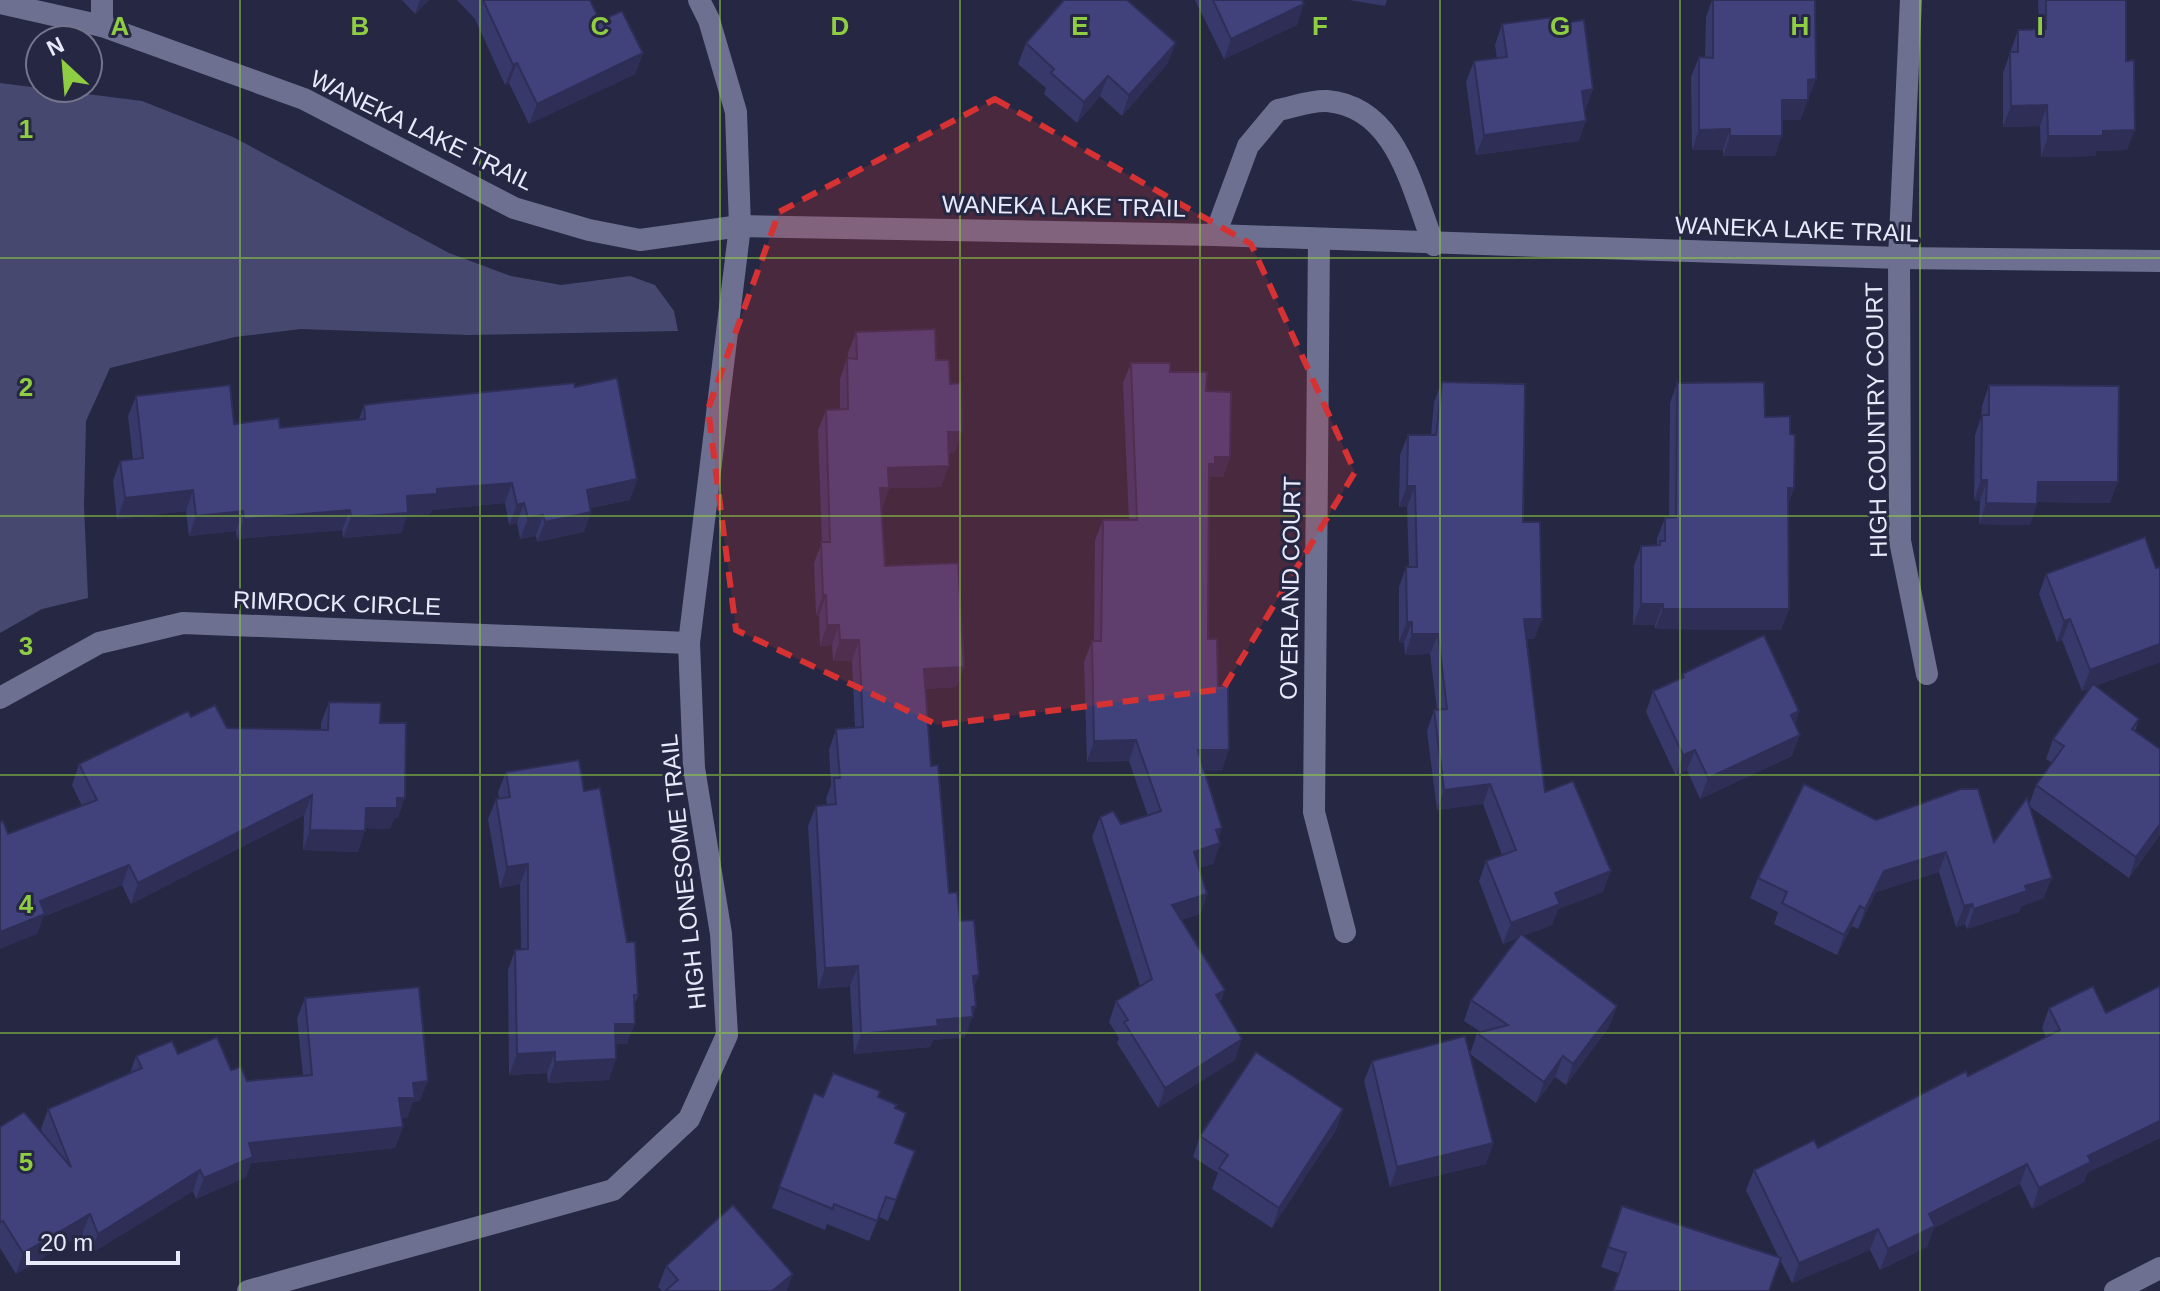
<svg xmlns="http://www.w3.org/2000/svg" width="2160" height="1291" viewBox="0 0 2160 1291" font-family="Arial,sans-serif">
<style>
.green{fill:#464870}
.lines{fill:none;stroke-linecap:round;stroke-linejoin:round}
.minor{stroke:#6d7090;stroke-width:22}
.wall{fill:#38396b}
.shaded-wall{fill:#2e2e57}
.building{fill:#41427c;stroke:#2e2e57;stroke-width:2}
.marked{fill:#d73233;fill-opacity:0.2;stroke:#d73233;stroke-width:6;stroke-dasharray:16 10;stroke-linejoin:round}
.grid{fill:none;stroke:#8fcd42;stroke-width:2;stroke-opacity:0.55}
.labels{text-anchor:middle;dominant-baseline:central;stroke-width:6;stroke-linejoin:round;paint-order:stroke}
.street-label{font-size:24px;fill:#e8eafc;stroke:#262742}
.grid-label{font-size:26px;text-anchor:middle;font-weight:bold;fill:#8fcd42;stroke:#262742;stroke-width:6;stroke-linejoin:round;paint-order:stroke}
</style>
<rect width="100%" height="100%" fill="#262742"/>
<!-- green -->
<polygon class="green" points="0,83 142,101 233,137 449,253 511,276 561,285 630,276 655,285 674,311 678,331 468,335 301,329 235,337 110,368 86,421 84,505 88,598 42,609 0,633"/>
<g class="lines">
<!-- minor -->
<g class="minor">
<polyline points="1911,0 1899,258 1900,541 1927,674"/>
<polyline points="0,3 102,26 304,99 514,208 589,230 640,240 740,226 1215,235 1899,258 2160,261"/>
<polyline points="102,26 102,0"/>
<path d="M1215,235L1248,146L1278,110C1293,107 1312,100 1327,101C1398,107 1412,191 1434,245"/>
<polyline points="1319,239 1314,812 1345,932"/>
<polyline points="0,698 99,643 183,623 689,643"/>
<polyline points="248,1291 613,1190 689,1119 727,1035 721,934 694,768 689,643 740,226 736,112 709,20 699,0"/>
<polyline points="2115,1291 2160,1268"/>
</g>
</g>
<!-- wall -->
<g class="wall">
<polygon points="402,0 429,0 415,14"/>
<polygon points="457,0 590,0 600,21 643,53 635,74 529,124 509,83 505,85 475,19"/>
<polygon points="1195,0 1302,0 1297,25 1224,59"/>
<polygon points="1349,0 1387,0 1385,6"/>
<polygon points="1712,0 1815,0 1816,79 1800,120 1782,120 1775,156 1723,156 1723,150 1692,150 1691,77 1699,57 1705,57 1706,17"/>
<polygon points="2038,0 2126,0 2127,150 2097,151 2095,156 2041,157 2040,126 2003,127 2003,73 2018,30 2039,30"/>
<polygon points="1502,24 1555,24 1593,89 1585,110 1579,141 1476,155 1466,82 1474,61 1497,59 1495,45"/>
<polygon points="1026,43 1168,63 1122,116 1100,96 1077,123 1044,94 1046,88 1018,64"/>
<polygon points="856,332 936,360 955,452 949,453 941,487 889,488 882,508 885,566 957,687 925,689 931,766 949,893 979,975 974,987 976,1006 965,1037 933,1040 930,1047 854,1054 850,986 818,989 808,826 816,806 827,805 826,799 831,785 829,750 836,729 855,728 852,661 833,661 832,645 820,646 819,616 816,615 814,563 822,542 818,430 826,410 840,409 840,379 847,358 848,359 848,353"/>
<polygon points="1131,363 1170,372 1206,391 1230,457 1223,477 1210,477 1209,480 1208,639 1218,686 1222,771 1204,770 1220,843 1213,864 1199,868 1207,894 1200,914 1181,920 1220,1003 1235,1060 1158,1108 1117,1043 1119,1038 1109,1022 1116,1001 1140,986 1092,837 1100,817 1121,824 1148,816 1129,761 1087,762 1084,662 1092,641 1094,641 1095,540 1103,520 1129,520 1123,383"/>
<polygon points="1442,382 1523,522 1542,619 1534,639 1527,639 1545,792 1603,892 1558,909 1552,925 1523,936 1617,1006 1609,1027 1566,1085 1555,1077 1536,1103 1470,1054 1477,1033 1481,1032 1464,1021 1471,1000 1518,938 1503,944 1479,881 1486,861 1502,855 1483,804 1437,810 1427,731 1434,710 1437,710 1430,654 1405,655 1404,643 1399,642 1399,587 1406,567 1409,567 1407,507 1399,507 1400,455 1408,435 1431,435 1434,402"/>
<polygon points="1677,383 1765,417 1790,434 1794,488 1788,504 1789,609 1781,630 1655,629 1655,625 1633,625 1634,566 1641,546 1657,545 1657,538 1665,518 1669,517 1670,403"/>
<polygon points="1989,385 2110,503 2037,502 2030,525 1979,524 1980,501 1974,500 1975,435 1981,418 1982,406"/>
<polygon points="575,387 637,479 630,500 591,508 591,512 584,532 537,542 536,536 520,539 517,523 509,525 505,503 432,510 430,514 407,516 401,533 343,538 342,530 237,539 236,531 189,536 186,511 117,519 113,481 120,461 133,459 128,416 136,396 234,424 280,428 359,419 364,405"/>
<polygon points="2160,567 2160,662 2095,686 2139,719 2135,731 2160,749 2160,835 2129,878 2029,806 2044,898 2021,906 2019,912 1967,929 1965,924 1956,927 1939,872 1876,892 1858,929 1852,926 1837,955 1774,924 1778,912 1750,898 1758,878 1876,820 1994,842 2029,805 2036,785 2052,763 2046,759 2053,739 2091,688 2082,691 2062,640 2057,642 2039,594 2046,574"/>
<polygon points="1682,674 1799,711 1795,724 1792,756 1700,799 1687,770 1676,776 1646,712 1653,691 1680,679"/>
<polygon points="329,702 380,723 398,818 394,818 390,829 365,828 358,852 303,850 304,815 131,904 122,885 43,917 37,934 8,834 82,806 72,785 79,764 191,717 227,728 321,730 321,723"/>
<polygon points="506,772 584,791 627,942 638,995 634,1006 627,1044 616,1044 609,1080 548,1083 547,1073 509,1075 508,970 515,950 521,949 520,884 500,888 488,819 496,799 499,798 498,792"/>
<polygon points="2160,986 2160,1138 2087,1173 2084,1182 2032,1209 2020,1184 1934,1228 1927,1247 1880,1270 1870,1250 1792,1283 1780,1260 1769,1291 1613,1291 1618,1273 1601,1267 1622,1206 1779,1258 1746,1190 1754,1170 1818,1148 1968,1076 2046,1037 2042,1028 2049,1008 2106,1013"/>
<polygon points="305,998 420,1101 413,1102 407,1118 402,1118 403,1127 395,1148 251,1163 246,1177 196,1199 193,1191 90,1254 82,1234 16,1274 0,1248 0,1127 43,1134 41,1129 48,1109 130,1073 136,1056 178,1054 231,1070 247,1081 303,1076 297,1018"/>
<polygon points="1372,1061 1493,1143 1486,1164 1390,1187 1364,1081"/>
<polygon points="814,1093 823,1097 878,1097 895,1108 895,1143 915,1151 888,1221 879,1217 869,1241 827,1224 825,1230 772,1208"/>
<polygon points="1343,1109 1336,1130 1272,1228 1212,1189 1218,1173 1193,1157 1200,1136"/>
<polygon points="666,1266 787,1291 662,1291 658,1287"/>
</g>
<!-- shaded-wall -->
<g class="shaded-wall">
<polygon points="420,0 429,0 415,14"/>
<polygon points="1304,4 1297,25 1224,59 1231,39"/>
<polygon points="1176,43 1168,63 1122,116 1129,95"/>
<polygon points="643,53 635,74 529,124 537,104"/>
<polygon points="517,63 509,83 505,85 513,65"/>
<polygon points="1108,76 1100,96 1077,123 1084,102"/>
<polygon points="1816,79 1800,120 1774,120 1782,100 1808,80"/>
<polygon points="1593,89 1585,110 1575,111 1582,91"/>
<polygon points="2047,105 2040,126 2003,127 2011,106"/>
<polygon points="1586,121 1579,141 1476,155 1484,135"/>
<polygon points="1730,129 1723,150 1692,150 1699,130"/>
<polygon points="2135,130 2127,150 2097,151 2095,156 2041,157 2048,136 2103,131"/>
<polygon points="1730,136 1782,136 1775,156 1723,156"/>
<polygon points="948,432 962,432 955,452 941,453"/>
<polygon points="1215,457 1230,457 1223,477 1210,477 1207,485 1209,464"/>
<polygon points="949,466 941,487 889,488 882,508 873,509 888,468"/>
<polygon points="637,479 630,500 580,510 587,490"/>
<polygon points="1981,480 1987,480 1980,501 1974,500"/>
<polygon points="2038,482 2118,482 2110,503 2030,502"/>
<polygon points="512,483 505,503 432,510 430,514 407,516 401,533 343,538 351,517 407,496 437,489"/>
<polygon points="1407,486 1415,486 1407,507 1399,507"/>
<polygon points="1788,488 1794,488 1787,508"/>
<polygon points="193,490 186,511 117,519 125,498"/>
<polygon points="524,503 517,523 509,525 517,505"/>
<polygon points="1986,503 2037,504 2030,525 1979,524"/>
<polygon points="350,510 342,530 237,539 244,519"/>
<polygon points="243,511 236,531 189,536 196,516"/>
<polygon points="591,512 584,532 537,542 545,522"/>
<polygon points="543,515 536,536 520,539 528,518"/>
<polygon points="823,595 826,595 819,616 816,615"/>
<polygon points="1641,604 1663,604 1655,625 1633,625"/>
<polygon points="1663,609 1789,609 1781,630 1655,629"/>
<polygon points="1524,619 1542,619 1534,639 1517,640"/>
<polygon points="2070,619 2062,640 2057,642 2064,621"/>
<polygon points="1407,622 1412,622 1404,643 1399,642"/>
<polygon points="827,625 839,625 832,645 820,646"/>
<polygon points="1412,634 1438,634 1430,654 1405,655"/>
<polygon points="840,640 859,640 852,661 833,661"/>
<polygon points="2160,644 2160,662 2082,691 2090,670"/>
<polygon points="964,667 957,687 916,689 924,669"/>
<polygon points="1799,711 1792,731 1791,715"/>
<polygon points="1800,735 1792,756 1700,799 1708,778"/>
<polygon points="1136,740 1129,761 1087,762 1094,741"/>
<polygon points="1198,750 1229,750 1222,771 1190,770"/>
<polygon points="1695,750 1687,770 1676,776 1683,755"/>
<polygon points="1490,784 1483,804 1437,810 1444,790"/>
<polygon points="312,795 304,815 131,904 138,883"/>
<polygon points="397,798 405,798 398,818 394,818 390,829 358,828 366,808"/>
<polygon points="2160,824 2160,835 2129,878 2136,857"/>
<polygon points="1222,828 1216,845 1220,843 1213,864 1186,872 1194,852 1216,830"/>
<polygon points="310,830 365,831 358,852 303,850"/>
<polygon points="1946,852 1939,872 1876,892 1858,929 1865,909 1884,871"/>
<polygon points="528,864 520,884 500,888 507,867"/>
<polygon points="129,865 122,885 43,917 37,934 0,949 0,932 40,901"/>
<polygon points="1611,871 1603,892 1558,909 1552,925 1503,944 1511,923 1555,893"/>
<polygon points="2052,878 2044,898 2021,906 2019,912 1967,929 1974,909 2025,886"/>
<polygon points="1207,894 1200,914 1164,926 1172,905"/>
<polygon points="1972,904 1965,924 1956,927 1964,906"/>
<polygon points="1860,906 1852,926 1837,955 1844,935"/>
<polygon points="858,966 850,986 818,989 825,968"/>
<polygon points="979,975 971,995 973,976"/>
<polygon points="1225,990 1218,1010 1216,995"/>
<polygon points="976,1006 965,1037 933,1040 930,1047 854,1054 861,1034 937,1020"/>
<polygon points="1617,1006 1609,1027 1566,1085 1573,1064"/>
<polygon points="615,1024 635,1024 627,1044 607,1044"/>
<polygon points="1242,1039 1235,1060 1158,1108 1165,1088"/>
<polygon points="555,1052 547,1073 509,1075 517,1054"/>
<polygon points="1563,1056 1555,1077 1536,1103 1544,1082"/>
<polygon points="616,1059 609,1080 548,1083 555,1062"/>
<polygon points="428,1081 420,1101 413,1102 407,1118 392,1119 399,1098 413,1083"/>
<polygon points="1343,1109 1336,1130 1272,1228 1279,1208"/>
<polygon points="2160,1121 2160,1138 2087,1173 2084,1182 2032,1209 2039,1188 2088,1156"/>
<polygon points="403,1127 395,1148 251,1163 246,1177 196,1199 204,1178 249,1143"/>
<polygon points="1493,1143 1486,1164 1390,1187 1397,1167"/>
<polygon points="2027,1164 2020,1184 1934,1228 1927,1247 1880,1270 1888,1249 1929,1214"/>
<polygon points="200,1170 193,1191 90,1254 98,1234"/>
<polygon points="90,1214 82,1234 16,1274 23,1253"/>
<polygon points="1878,1229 1870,1250 1792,1283 1799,1263"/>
<polygon points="793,1274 787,1291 772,1291"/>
</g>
<!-- building -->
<g class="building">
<polygon points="483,0 590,0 600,21 622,11 643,53 537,104 517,63 513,65"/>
<polygon points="1064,0 1127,0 1176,43 1129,95 1108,76 1084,102 1051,73 1054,69 1026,43"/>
<polygon points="1213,0 1302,0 1304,4 1231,39"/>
<polygon points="1713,0 1815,0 1816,79 1808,80 1808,100 1782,100 1782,136 1730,136 1730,129 1699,130 1699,57 1713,58"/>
<polygon points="2046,0 2126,0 2126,61 2134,60 2135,130 2103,131 2103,136 2048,136 2047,105 2011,106 2010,52 2018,52 2018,30 2046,29"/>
<polygon points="1554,17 1555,24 1584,20 1593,89 1582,91 1586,121 1484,135 1474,61 1507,57 1502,24"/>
<polygon points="935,329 936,360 949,360 950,384 961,383 962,432 948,432 949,466 888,468 889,488 880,488 885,566 958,563 964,667 924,669 931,766 938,765 949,893 957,892 960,921 974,920 979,975 973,976 976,1006 972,1007 973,1017 937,1020 938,1026 861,1034 858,966 825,968 816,806 836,804 834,778 840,778 836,729 863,727 859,640 840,640 839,625 827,625 826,595 823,595 821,542 830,542 826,410 848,409 847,358 857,359 856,332"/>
<polygon points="1131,363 1170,363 1170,372 1207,372 1206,391 1231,392 1230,457 1215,457 1215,464 1209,464 1208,639 1217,639 1218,686 1228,686 1229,750 1198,750 1222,828 1216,830 1220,843 1194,852 1207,894 1172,905 1225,990 1216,995 1242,1039 1165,1088 1124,1022 1128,1020 1116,1001 1152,979 1100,817 1113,811 1121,824 1161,811 1136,740 1094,741 1092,641 1101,641 1103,520 1137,520"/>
<polygon points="617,378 637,479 587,490 591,512 545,522 543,515 528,518 524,503 517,505 512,483 437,489 437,494 407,496 408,513 351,517 350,510 244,519 243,511 196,516 193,490 125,498 120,461 143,458 136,396 230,385 234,424 279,418 280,428 365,419 364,405 387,402 574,383 575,387"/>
<polygon points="1442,382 1525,384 1523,522 1540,522 1542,619 1524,619 1545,792 1573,781 1611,871 1555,893 1560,904 1511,923 1486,861 1516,850 1490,784 1444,790 1434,710 1447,709 1438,634 1412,634 1412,622 1407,622 1406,567 1417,567 1415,486 1407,486 1408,435 1436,435"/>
<polygon points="1764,382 1765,417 1790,416 1790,434 1795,435 1794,488 1788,488 1789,609 1663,609 1663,604 1641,604 1641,546 1660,545 1660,541 1665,541 1665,518 1676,517 1677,383"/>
<polygon points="1989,385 2119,386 2118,482 2038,482 2037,504 1986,503 1987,480 1981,480 1982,415 1989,415"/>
<polygon points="2145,537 2156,568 2160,567 2160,644 2090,670 2070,619 2064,621 2046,574"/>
<polygon points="1764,635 1799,711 1791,715 1800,735 1708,778 1695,750 1683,755 1653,691 1684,677 1682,674"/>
<polygon points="2093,684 2139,719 2132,729 2160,749 2160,824 2136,857 2036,785 2064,746 2053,739"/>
<polygon points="329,702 381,703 380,723 406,723 405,798 397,798 397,808 366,808 365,831 310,830 312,795 138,883 129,865 40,901 45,914 0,932 0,822 3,821 8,834 97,800 79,764 188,711 191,717 215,705 227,728 328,730"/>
<polygon points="579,760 584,791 600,788 627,942 635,942 638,995 634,995 635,1024 615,1024 616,1059 555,1062 555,1052 517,1054 515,950 528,949 528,864 507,867 496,799 510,797 506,772"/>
<polygon points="1804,784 1876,820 1961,789 1978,789 1994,842 2027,798 2052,878 2025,886 2027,891 1974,909 1972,904 1964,906 1946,852 1884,871 1865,909 1860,906 1844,935 1782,903 1787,892 1758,878"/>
<polygon points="1521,934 1617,1006 1573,1064 1563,1056 1544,1082 1477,1033 1508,1025 1471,1000"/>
<polygon points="2093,986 2106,1013 2160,986 2160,1121 2088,1156 2091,1162 2039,1188 2027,1164 1929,1214 1935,1226 1888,1249 1878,1229 1799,1263 1754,1170 1814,1140 1818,1148 1966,1071 1968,1076 2060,1030 2049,1008"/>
<polygon points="419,987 428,1081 413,1083 415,1098 399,1098 403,1127 249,1143 253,1157 204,1178 200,1170 98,1234 90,1214 23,1253 3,1221 0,1222 0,1127 24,1112 71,1167 48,1109 142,1068 136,1056 172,1041 178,1054 217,1037 231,1070 241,1067 247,1081 312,1075 305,998"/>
<polygon points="1465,1036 1493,1143 1397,1167 1372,1061"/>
<polygon points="1256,1052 1343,1109 1279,1208 1219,1168 1228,1155 1200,1136"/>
<polygon points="833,1073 880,1091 878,1097 897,1105 895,1108 906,1113 895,1143 915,1151 896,1200 886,1197 877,1221 834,1204 833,1209 779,1187 814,1093 823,1097"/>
<polygon points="733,1205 793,1274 772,1291 665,1291 678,1280 666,1266"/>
<polygon points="1622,1206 1781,1258 1769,1291 1613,1291 1626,1253 1608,1247"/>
</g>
<!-- marked area -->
<path class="marked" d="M995,99L1251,244L1355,472L1223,689L938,725L736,630L708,409L779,212Z"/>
<!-- grid -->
<path class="grid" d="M240,0V1291M480,0V1291M720,0V1291M960,0V1291M1200,0V1291M1440,0V1291M1680,0V1291M1920,0V1291M0,258H2160M0,516H2160M0,775H2160M0,1033H2160"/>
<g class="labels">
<!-- street labels -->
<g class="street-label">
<text transform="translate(422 130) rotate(26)">WANEKA LAKE TRAIL</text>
<text transform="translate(1064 206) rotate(1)">WANEKA LAKE TRAIL</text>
<text transform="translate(1797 229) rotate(2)">WANEKA LAKE TRAIL</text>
<text transform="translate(1876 420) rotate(-91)">HIGH COUNTRY COURT</text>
<text transform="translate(1290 588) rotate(-89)">OVERLAND COURT</text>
<text transform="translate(337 603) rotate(2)">RIMROCK CIRCLE</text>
<text transform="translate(683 872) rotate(-96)">HIGH LONESOME TRAIL</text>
</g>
</g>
<g class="grid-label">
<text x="120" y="35">A</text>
<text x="360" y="35">B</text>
<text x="600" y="35">C</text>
<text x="840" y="35">D</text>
<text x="1080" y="35">E</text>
<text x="1320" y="35">F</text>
<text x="1560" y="35">G</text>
<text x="1800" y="35">H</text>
<text x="2040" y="35">I</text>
<text x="26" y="138">1</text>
<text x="26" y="396">2</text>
<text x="26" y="655">3</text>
<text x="26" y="913">4</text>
<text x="26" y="1171">5</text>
</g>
<!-- north arrow -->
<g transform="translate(64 64) rotate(334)"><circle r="38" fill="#262742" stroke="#74758c" stroke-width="2"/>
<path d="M0-6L14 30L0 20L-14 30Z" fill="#8fcd42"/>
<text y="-12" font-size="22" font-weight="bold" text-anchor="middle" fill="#e8eafc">N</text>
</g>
<!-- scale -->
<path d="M28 1251v12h150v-12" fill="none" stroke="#e8eafc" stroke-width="4"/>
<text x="40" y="1251" font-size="24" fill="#e8eafc" stroke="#262742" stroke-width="6" paint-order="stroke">20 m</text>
</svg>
